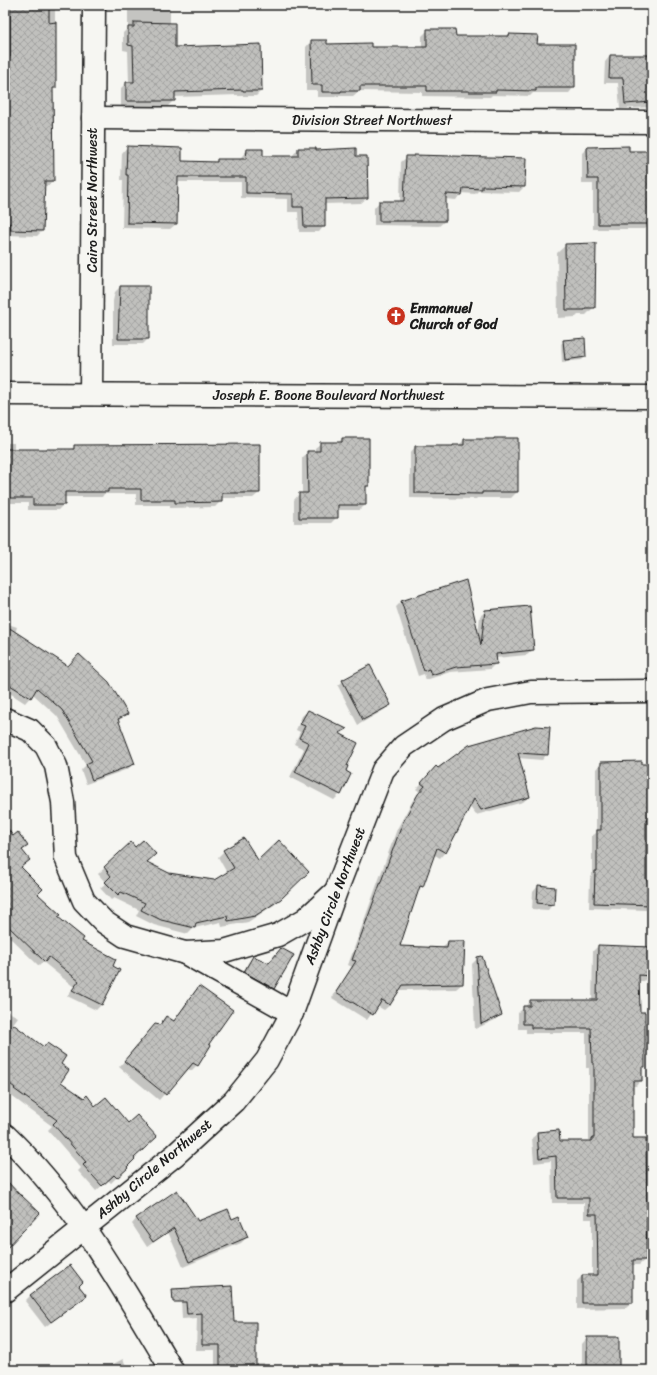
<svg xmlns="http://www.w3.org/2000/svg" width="657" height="1375" viewBox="0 0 657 1375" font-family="Sriracha,sans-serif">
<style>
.shadow{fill:#0003}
.building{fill:url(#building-cross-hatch);stroke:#1c1c1c}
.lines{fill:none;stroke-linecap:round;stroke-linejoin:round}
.street-casing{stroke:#1c1c1c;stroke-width:25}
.secondary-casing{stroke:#1c1c1c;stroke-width:25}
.street{stroke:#f6f6f2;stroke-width:22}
.secondary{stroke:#f6f6f2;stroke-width:22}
.labels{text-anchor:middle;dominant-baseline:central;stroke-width:3;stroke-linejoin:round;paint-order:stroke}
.street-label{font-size:14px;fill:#1c1c1c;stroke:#f6f6f2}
.poi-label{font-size:14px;font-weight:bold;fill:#1c1c1c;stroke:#f6f6f2;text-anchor:start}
</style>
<defs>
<pattern id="building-cross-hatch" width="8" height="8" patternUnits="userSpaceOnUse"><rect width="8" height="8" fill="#c0c0bd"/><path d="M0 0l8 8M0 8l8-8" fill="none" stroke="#a4a4a2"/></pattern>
</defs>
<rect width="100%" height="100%" fill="#f6f6f2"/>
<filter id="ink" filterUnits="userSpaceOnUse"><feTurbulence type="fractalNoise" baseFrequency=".025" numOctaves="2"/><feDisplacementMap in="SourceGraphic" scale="8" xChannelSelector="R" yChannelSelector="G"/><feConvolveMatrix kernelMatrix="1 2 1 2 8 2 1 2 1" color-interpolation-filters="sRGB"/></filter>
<g filter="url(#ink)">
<!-- shadow -->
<g class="shadow">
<polygon points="5,5 55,5 55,87 52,90 53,181 48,186 44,186 42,231 37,236 5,235"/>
<polygon points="128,5 170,5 170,24 174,48 261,91 256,96 238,96 238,95 174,97 174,100 168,106 121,106 121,88 126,83 129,83 128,51 123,50 123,33 128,28"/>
<polygon points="428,30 455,37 507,37 509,35 536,45 574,87 569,93 533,93 530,96 492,95 490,97 422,96 422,92 359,91 353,96 337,96 335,97 317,97 317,90 306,90 306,47 311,41 326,45 370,48 422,48 422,36"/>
<polygon points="610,56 649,83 652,82 652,107 620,109 618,83 604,83 605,62"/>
<polygon points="127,147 181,162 214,163 217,160 241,160 242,156 247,150 262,157 293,157 293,155 298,149 355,157 367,198 361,203 324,204 324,226 319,232 299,232 298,212 288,212 288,199 241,198 241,182 177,182 176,224 170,229 122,228 123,180 121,180 122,153"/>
<polygon points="587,148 628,152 652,152 651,224 645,229 593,229 593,184 582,184 582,153"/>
<polygon points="407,157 524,187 519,192 478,191 475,194 461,193 456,200 445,199 445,221 439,226 374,225 374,208 379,202 400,202 401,162"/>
<polygon points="566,245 594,307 586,315 578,315 576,317 558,318 557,253"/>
<polygon points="120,287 148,339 143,344 113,344 113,301 115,292"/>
<polygon points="564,341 585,357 582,360 562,362 561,344"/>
<polygon points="342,439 368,439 368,486 365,489 365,505 360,510 337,510 337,517 331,523 294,523 294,500 299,494 302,494 302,458 308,452 315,452 315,448 321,443 338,443"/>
<polygon points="517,439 517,492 511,498 477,498 476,499 410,498 410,453 415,447 452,447 459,445 464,440"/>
<polygon points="5,443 14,443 14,450 71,450 75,446 259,493 253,498 221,498 221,501 215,507 170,508 170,505 136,505 136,494 104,494 102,497 64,497 64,504 58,510 28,510 28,503 5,503"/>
<polygon points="401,602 478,635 480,616 486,611 533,650 527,655 495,658 496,663 490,669 450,672 426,680 424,674 418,676 396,607"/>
<polygon points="5,623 17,627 15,633 127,714 118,721 133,763 128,769 86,784 81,770 86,765 57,716 33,694 25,703 5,690"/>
<polygon points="343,681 390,705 384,710 358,725 338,686"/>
<polygon points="308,711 346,729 340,735 346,766 340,794 334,800 290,777 304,749 294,744 300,732 296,730 302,716"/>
<polygon points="470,746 547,754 542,760 518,758 529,797 523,802 476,815 469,806 445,852 440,858 433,854 422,886 417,891 398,947 442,949 442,947 448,942 462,984 456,989 399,990 390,1005 384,1010 377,1006 367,1020 332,998 352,967 348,965 397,829 413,800 420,792 416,789 437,768 438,769"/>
<polygon points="601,763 650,820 645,824 645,881 652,881 652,905 646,910 589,908 590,878 592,876 592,836 596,833 596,769"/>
<polygon points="244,839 258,862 308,872 274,905 248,922 222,927 221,922 194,928 188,934 154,925 136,916 139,910 114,898 111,900 100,888 106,883 98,874 131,844 145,863 169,874 215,881 227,873 218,857 224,851"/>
<polygon points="5,843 27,846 22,851 28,860 20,868 37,894 80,942 112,966 119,970 101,1005 96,1010 67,996 74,987 43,962 39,966 5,933"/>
<polygon points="538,886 553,904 548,910 532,909 533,892"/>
<polygon points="598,946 649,975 644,981 638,981 639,1013 644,1066 641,1069 641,1080 636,1086 632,1086 632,1139 645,1260 639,1265 632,1265 632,1303 626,1308 577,1309 577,1281 582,1276 592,1276 592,1219 584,1219 584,1203 552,1203 551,1161 534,1163 532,1138 538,1133 559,1142 589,1142 589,1068 586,1068 586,1033 526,1033 526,1029 518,1029 518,1013 531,1001 592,1001 593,951"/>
<polygon points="281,949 274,988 268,994 240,978 248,963 253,958 268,964"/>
<polygon points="478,958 501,1014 495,1020 475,1029 472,964"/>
<polygon points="199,987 208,1044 210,1046 197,1065 191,1071 187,1068 159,1100 119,1067 150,1031 158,1026 166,1017 173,1022 194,992"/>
<polygon points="5,1010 18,1017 12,1025 44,1048 59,1064 60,1082 132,1158 121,1173 111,1183 108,1180 96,1191 78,1171 81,1168 48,1130 52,1126 10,1095 11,1094 5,1090"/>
<polygon points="137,1218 198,1223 232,1220 247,1237 241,1243 183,1267 168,1232 147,1247 132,1224"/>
<polygon points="78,1286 86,1296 45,1327 25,1301 31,1295"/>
<polygon points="181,1299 233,1323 255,1363 264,1363 264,1370 215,1370 215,1350 196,1350 197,1318 182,1319"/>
<polygon points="587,1338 618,1370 582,1370 582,1344"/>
<polygon points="123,1359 128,1370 102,1370"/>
</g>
<!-- building -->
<g class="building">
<polygon points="10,5 49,5 49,23 56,22 56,88 53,88 54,181 45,181 43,231 10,230 11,224 5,223 5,206 7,206 7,165 5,165 5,57 10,57"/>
<polygon points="134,22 175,23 175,47 261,44 262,91 243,91 243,90 175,92 175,101 126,101 126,82 134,82 133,46 128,45 128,27 134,27"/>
<polygon points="427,29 455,29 456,36 509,36 509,34 538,35 537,44 575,44 575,88 536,88 536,91 496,90 496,92 469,92 469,91 427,91 427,86 360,86 360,91 341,91 341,92 322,92 322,85 312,85 311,40 327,40 327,44 371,43 371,47 427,47"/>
<polygon points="610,55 650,55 650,82 652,81 652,102 625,104 623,78 609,78"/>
<polygon points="127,146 182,148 182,161 217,162 217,159 246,159 247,149 263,149 263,156 298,156 298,148 316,148 316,150 356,148 356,156 367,156 368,198 325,199 325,227 304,227 303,207 293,207 293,194 246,193 246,177 178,177 177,224 127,223 128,175 126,175"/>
<polygon points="629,146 629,151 652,151 652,224 598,224 598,179 588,179 587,147"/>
<polygon points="414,155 526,158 525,187 482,186 482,189 463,188 462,195 446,194 446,221 379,221 379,201 404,201 406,156 414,156"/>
<polygon points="596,243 595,308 585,308 585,310 566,310 565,244"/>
<polygon points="120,286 149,286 149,339 118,339"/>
<polygon points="585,338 586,357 565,360 563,340"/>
<polygon points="342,438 369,438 369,486 366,486 366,505 338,505 338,518 299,518 299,493 308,493 307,451 320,451 320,442 342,442"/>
<polygon points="494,438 518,438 518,492 482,492 482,494 415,493 415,446 453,446 453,445 464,445 464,439 494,439"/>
<polygon points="260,444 260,493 222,493 222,502 175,503 175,500 141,500 141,489 108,489 108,492 65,492 65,505 33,505 33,498 5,498 5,449 74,449 74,445"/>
<polygon points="466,580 481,645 485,610 530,606 534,650 496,654 497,664 456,667 431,675 429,669 424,671 401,601"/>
<polygon points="5,625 68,666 79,654 109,682 128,714 118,719 135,764 92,780 86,764 92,761 62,710 37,688 31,698 5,682"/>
<polygon points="370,665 391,705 363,720 342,680"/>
<polygon points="308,710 347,729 339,733 358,743 347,766 348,766 346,771 351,774 341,795 295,772 309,743 299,738 305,726 300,724"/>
<polygon points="536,726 550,727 548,755 518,753 530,797 481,810 474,799 446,853 437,848 423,887 420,886 400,946 447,948 448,941 465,941 463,984 403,985 390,1005 382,1000 373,1015 336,992 356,961 352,960 403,822 418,794 425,786 421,783 436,766 438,768 469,745"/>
<polygon points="642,761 642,764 650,764 651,820 646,820 646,880 652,880 652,905 594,903 595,871 597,871 597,830 601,830 601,762"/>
<polygon points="5,825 13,836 18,832 28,846 22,850 30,860 21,867 43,889 38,894 61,915 58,917 84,938 82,941 116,959 113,966 120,970 102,1005 72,990 79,981 49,957 45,962 5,923"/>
<polygon points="244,838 258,860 279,840 309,872 281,899 255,916 228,921 227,916 196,923 195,928 161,920 141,910 145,903 121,892 118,895 105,882 111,876 104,867 131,842 135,847 143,840 156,854 147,862 169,873 214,880 234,868 223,850"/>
<polygon points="538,885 555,887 554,905 537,903"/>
<polygon points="598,945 651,947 650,976 639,975 640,1012 645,1012 645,1067 642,1067 642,1081 633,1081 633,1138 646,1138 647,1209 646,1260 633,1260 633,1303 582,1303 582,1275 598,1275 597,1214 589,1214 589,1198 557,1198 556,1156 539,1158 537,1132 559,1130 560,1141 592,1141 592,1138 594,1138 594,1063 592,1063 591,1028 531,1028 531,1024 523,1024 523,1006 530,1006 530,1000 597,1000"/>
<polygon points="281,948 294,955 274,989 244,972 253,956 269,963"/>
<polygon points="482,956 502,1015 481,1024 477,957"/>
<polygon points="199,986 233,1010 209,1044 211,1045 198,1066 193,1063 166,1095 124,1061 155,1024 160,1025 166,1016 174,1021"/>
<polygon points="13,1024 44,1047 47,1043 66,1056 61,1064 69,1070 61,1082 84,1098 87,1095 95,1106 106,1097 128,1123 137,1115 157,1137 134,1158 135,1159 127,1167 128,1168 117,1178 114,1175 102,1186 83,1165 86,1162 53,1124 57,1120 14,1089 15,1088 5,1080 5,1035"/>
<polygon points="5,1179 20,1195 21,1195 40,1213 5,1250"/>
<polygon points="177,1190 198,1221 228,1209 232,1219 239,1216 248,1237 189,1262 174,1228 153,1242 136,1218"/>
<polygon points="70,1265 83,1282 79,1286 87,1296 51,1322 30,1295"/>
<polygon points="232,1286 234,1322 256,1322 256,1370 220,1370 220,1345 202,1345 202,1313 187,1314 186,1302 173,1302 172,1289"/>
<rect x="587" y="1337" width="32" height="33"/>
</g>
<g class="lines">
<defs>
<g id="street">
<polyline points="93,118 652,122"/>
<polyline points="91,394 94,5"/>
<polyline points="5,719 30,730 46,746 56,766 63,802 66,858 84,901 104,922 125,936 185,953 224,951 278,935 306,919 333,894"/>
<polyline points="185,953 292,1013"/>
<path d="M5,1135C75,1201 123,1288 172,1370"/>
<polyline points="5,1291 175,1155 234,1101 267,1060 292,1013 336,891 383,770 404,746 444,719 488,700 531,692 652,691"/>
</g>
<polyline id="secondary" points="5,394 652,397"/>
</defs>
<!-- street casing -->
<use href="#street" class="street-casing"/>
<!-- secondary casing -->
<use href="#secondary" class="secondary-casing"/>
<!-- street -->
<use href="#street" class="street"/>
<!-- secondary -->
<use href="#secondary" class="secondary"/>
</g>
</g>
<!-- icons -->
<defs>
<symbol id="church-disc" viewBox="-11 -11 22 22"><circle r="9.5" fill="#c8321e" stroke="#f6f6f2"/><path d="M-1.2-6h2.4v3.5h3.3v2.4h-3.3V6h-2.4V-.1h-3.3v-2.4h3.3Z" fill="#fff"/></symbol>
</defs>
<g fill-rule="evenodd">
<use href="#church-disc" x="385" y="305" width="22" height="22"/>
</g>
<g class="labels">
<!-- street labels -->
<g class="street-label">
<text x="372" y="120">Division Street Northwest</text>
<text transform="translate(92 200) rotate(-90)">Cairo Street Northwest</text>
<text x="329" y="395">Joseph E. Boone Boulevard Northwest</text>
<text transform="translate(335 896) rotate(-69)">Ashby Circle Northwest</text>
<text transform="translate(154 1169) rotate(-40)">Ashby Circle Northwest</text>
</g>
<!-- poi labels -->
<g class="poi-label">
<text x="410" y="308">Emmanuel<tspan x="410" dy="16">Church of God</tspan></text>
</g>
</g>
<!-- margin -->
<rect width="657" height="1375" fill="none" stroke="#f6f6f2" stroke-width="20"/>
<rect x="10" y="10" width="637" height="1355" fill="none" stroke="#1c1c1c" stroke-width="1.5" filter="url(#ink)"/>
</svg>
